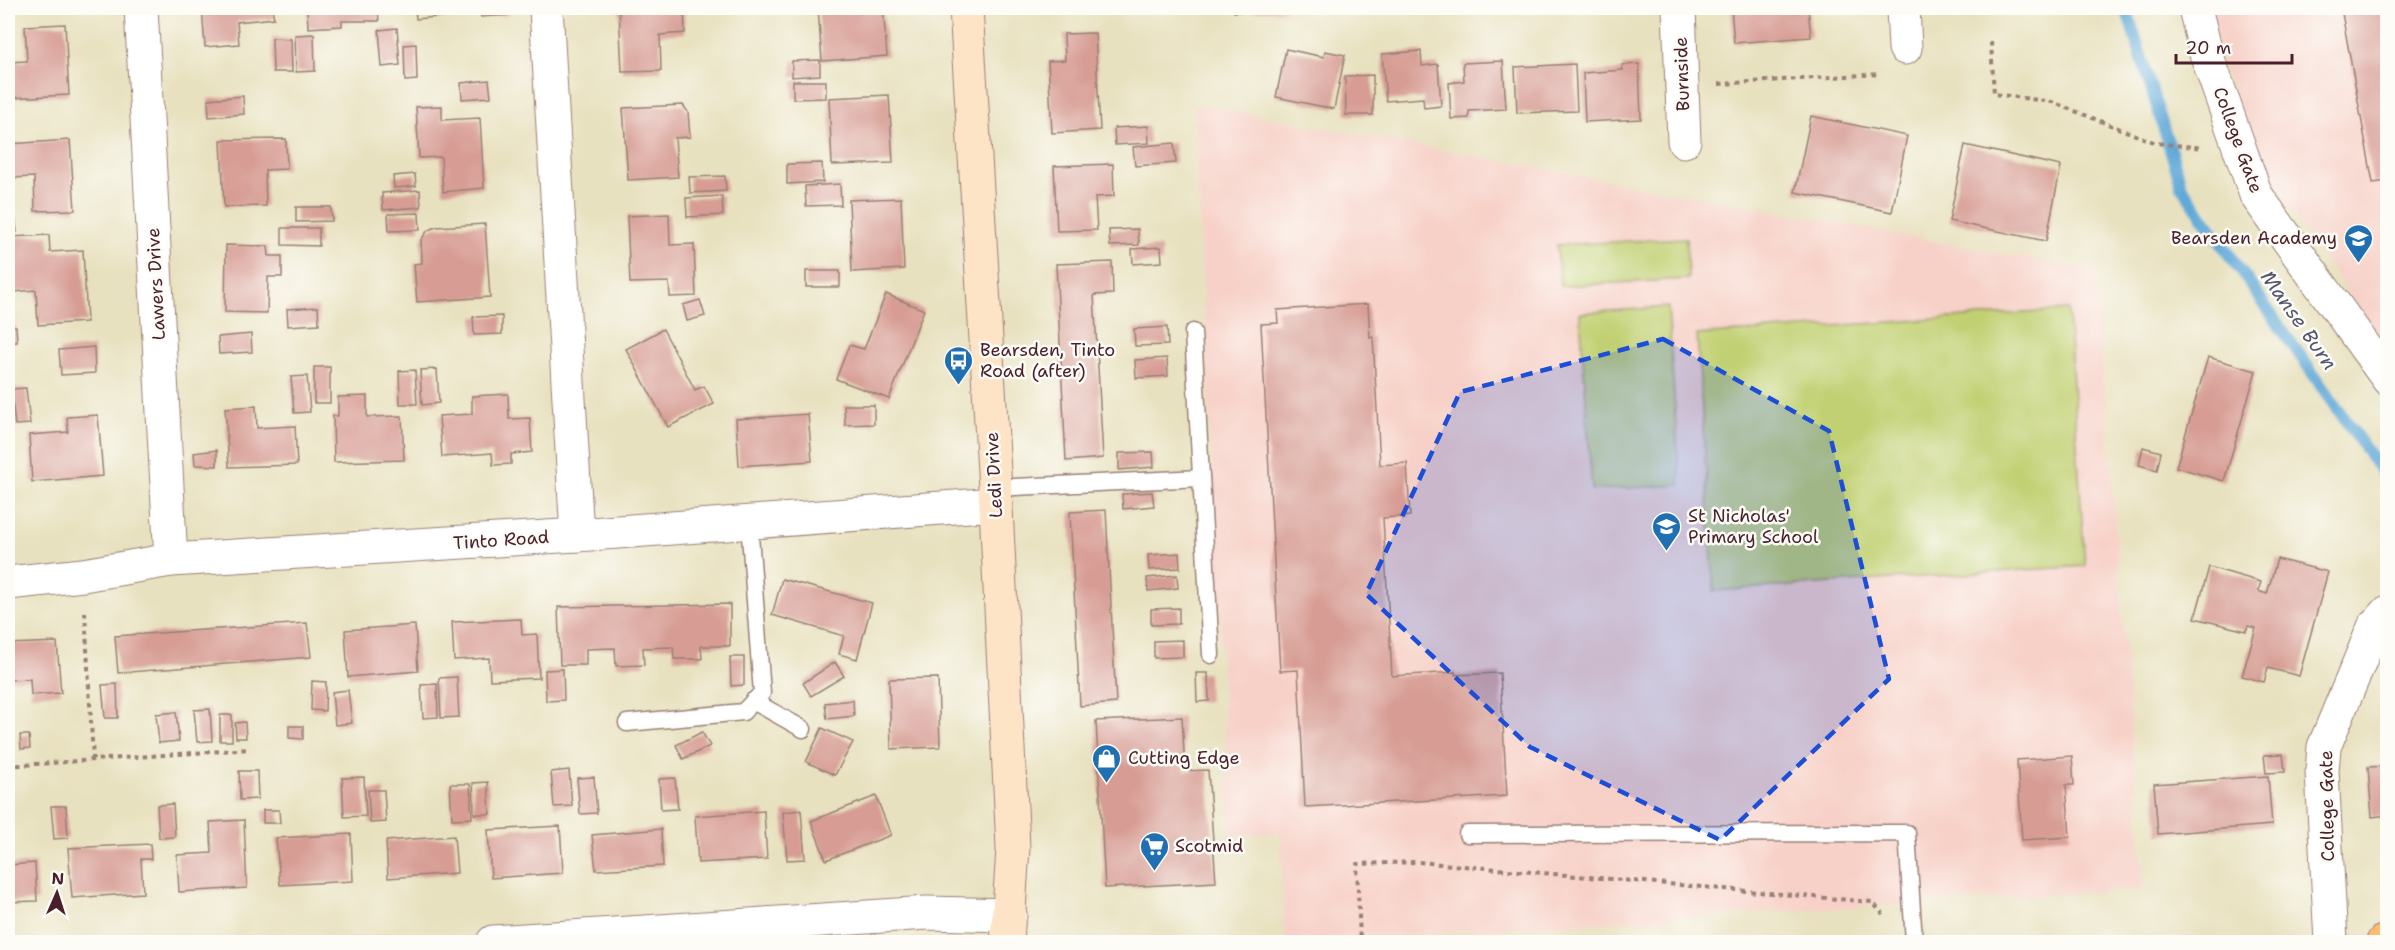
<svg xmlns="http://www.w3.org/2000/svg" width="2395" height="950" viewBox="0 0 2395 950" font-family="'Shantell Sans',sans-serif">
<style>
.built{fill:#f7d1c8}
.green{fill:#c1d072;stroke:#86784e;stroke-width:1.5}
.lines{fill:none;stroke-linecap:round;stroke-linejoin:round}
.stream{stroke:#61a9d8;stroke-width:12}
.building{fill:#d79d94}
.lane-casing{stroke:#998075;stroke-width:19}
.street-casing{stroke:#998075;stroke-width:35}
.secondary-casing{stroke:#998075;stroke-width:35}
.primary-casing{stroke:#998075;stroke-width:35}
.path{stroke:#998075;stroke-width:4;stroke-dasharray:4.5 4.5;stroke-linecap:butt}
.lane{stroke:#fff;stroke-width:16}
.street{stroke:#fff;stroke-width:33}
.secondary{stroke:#fee4c6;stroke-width:33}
.primary{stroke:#fdbc70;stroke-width:33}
.marked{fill:#1d4ed8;fill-opacity:0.2;stroke:#1d4ed8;stroke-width:4.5;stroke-dasharray:12 8;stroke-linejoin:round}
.labels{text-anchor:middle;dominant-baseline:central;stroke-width:5;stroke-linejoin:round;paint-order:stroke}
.street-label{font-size:18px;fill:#4a1f2b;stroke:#fdfcf7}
.poi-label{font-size:18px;fill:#4a1f2b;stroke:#fdfcf7;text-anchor:start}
.water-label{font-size:20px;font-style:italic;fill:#535670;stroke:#fdfcf7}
</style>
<rect width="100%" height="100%" fill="#fdfcf7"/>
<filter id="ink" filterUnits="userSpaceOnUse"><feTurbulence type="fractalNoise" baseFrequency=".0167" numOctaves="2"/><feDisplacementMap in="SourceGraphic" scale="12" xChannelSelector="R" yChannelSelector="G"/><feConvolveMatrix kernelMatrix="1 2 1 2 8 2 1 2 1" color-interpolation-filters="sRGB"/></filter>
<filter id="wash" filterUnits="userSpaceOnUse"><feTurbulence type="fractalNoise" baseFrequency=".008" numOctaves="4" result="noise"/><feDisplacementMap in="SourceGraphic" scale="24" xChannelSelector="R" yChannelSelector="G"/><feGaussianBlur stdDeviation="1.35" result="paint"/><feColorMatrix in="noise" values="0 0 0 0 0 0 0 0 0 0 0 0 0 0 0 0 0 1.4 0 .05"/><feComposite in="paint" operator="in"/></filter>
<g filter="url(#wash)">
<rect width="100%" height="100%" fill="#e8e1bf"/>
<!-- built -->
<g class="built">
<polygon points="2209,8 2387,8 2387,350 2268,178 2218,55"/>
<polygon points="1194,104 2095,271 2144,889 1285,942 1280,833 1230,835"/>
</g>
<!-- green -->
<g class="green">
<polygon points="1686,238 1688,279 1560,286 1557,245"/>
<polygon points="1668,307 1680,485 1592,490 1580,313"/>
<polygon points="2068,310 2085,566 1714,591 1697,335"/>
</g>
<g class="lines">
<!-- stream -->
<polyline class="stream" points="2126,8 2182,187 2388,481"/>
</g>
<g id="blocks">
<!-- building -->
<g class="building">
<polygon points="202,8 272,8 274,18 237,22 239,44 205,47"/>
<polygon points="307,8 378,8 379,21 342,21 342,26 308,28"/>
<polygon points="415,8 448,8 449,16 416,19"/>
<polygon points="480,8 507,8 508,15 481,17"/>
<polygon points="619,8 684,8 685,33 660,35 661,71 622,72"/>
<polygon points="818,8 883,8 887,56 822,61"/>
<polygon points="1234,8 1285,8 1285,10 1234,12"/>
<polygon points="1731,8 1808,8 1811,37 1734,43"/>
<polygon points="2341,8 2388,8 2388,181 2373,183"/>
<polygon points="65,24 69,95 10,98 8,62 27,61 25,26"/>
<polygon points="397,28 400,65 382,67 379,30"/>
<polygon points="1095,33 1100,130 1052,133 1048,61 1065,60 1064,34"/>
<polygon points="314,34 315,71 296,72 295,35"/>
<polygon points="272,38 291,39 292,72 273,72"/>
<polygon points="416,44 417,80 405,81 404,45"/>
<polygon points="1286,49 1324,57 1325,51 1345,55 1334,109 1276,97"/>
<polygon points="1421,51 1422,66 1438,64 1441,106 1424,108 1423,98 1386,101 1382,54"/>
<polygon points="820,60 820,75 792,77 792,61"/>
<polygon points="1503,61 1506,109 1469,111 1469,118 1451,119 1449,83 1464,81 1463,63"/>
<polygon points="1575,64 1577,111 1517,113 1515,67"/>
<polygon points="1639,64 1641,119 1585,122 1583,73 1623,70 1622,65"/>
<polygon points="1373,75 1373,115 1346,115 1345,76"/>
<polygon points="489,80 491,97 462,99 461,83"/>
<polygon points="793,81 826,81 826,98 793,99"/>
<polygon points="889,95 893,163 832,165 829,98"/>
<polygon points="243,96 244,114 209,117 208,99"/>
<rect x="8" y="102" width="5" height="16"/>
<polygon points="683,105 688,112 690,137 675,138 678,177 628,180 623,108"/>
<polygon points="442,106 442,120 480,118 484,188 443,192 441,157 419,158 416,107"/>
<polygon points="1811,116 1907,136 1892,212 1795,192"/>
<polygon points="8,122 11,122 12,139 8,139"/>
<polygon points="1148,126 1149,143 1115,145 1114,128"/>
<polygon points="286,139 287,169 265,170 266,206 224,207 221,140"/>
<polygon points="70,140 75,210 35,211 34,177 9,178 8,144"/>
<polygon points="1174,143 1176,163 1135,166 1133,147"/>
<polygon points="1965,145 2061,166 2046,241 1949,221"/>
<polygon points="822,163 823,182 787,184 787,164"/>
<polygon points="1113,164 1114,196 1095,197 1097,230 1057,231 1054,166"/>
<polygon points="415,174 416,186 394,188 393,176"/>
<polygon points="725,176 726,191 690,193 689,177"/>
<polygon points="840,184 841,205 806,206 805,186"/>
<polygon points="420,190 421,207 383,210 382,193"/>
<polygon points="722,196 723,215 687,217 686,198"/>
<polygon points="901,198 904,269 852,272 849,200"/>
<polygon points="296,207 331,207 332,221 296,222"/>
<polygon points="419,213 420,230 389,231 388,214"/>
<polygon points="669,214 670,245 694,244 696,296 670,297 669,282 630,283 627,216"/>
<polygon points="8,216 15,216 17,232 8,233"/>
<polygon points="485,224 490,297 417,302 414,264 422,263 421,240 428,230 436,227"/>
<polygon points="282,228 319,228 319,246 282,245"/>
<polygon points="1138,229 1139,245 1110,246 1109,230"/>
<polygon points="49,235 50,252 83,250 87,322 38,325 36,290 14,292 11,237"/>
<polygon points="226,245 268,246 269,256 282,256 282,277 268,277 267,313 225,312"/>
<polygon points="1161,247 1162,262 1133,264 1132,249"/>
<polygon points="1112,262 1113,294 1094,295 1103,458 1066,461 1056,264"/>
<rect x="806" y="271" width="34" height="16"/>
<polygon points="886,294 924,310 889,399 836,379 849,345 864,349"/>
<polygon points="700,300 705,316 687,321 683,305"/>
<polygon points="1368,304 1370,338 1373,337 1380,465 1407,463 1410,516 1383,518 1392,676 1455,672 1455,675 1500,673 1507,796 1305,807 1298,670 1280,671 1261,324 1278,323 1277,310"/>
<polygon points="318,307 319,324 288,326 287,309"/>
<polygon points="502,316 502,334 474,335 473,317"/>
<polygon points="8,326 16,326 17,342 8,343"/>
<polygon points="1167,327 1168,345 1135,346 1134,329"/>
<polygon points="663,329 695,390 704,386 714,404 668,427 626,349"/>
<polygon points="251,334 252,352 219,354 218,337"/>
<polygon points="94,347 95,373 61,375 59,350"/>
<polygon points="2208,357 2256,371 2224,481 2176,467"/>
<polygon points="1167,358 1168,376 1136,378 1135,360"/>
<rect x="314" y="367" width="16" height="36"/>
<polygon points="437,369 439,403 422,405 420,370"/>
<polygon points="415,370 417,404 400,404 399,371"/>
<polygon points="307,376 310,412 294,413 291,377"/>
<polygon points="26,388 30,424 15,425 11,389"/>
<polygon points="508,394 509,419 530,418 532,452 511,454 511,464 493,465 492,453 442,457 439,416 472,414 472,396"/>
<polygon points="367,396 367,417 402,416 404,460 334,462 333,416 338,416 338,397"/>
<polygon points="844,405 874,405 874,424 845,425"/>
<polygon points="256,406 257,428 295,426 297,465 229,467 225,408"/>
<polygon points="808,414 812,461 739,466 736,419"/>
<polygon points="98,415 103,476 32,482 29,435 68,432 67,417"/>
<polygon points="2143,447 2161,452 2157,470 2139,465"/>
<polygon points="217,450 217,466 195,465 194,453"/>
<polygon points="1153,452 1154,467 1119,470 1119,453"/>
<polygon points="1152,492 1154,506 1123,509 1122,494"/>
<polygon points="1106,510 1116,703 1080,706 1070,512"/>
<polygon points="1179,553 1180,568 1149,570 1148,555"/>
<polygon points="2277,559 2328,572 2299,676 2268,668 2264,682 2242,676 2256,628 2248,626 2246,631 2195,618 2209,567 2261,582 2258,591 2267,594"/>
<polygon points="1177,575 1178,588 1148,591 1147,578"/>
<polygon points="782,579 872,603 857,659 839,654 844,636 772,615"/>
<polygon points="730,604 730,646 701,646 702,659 674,659 673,647 643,648 644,665 616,666 615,648 586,649 586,665 560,665 558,607"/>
<polygon points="1179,608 1179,624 1151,625 1151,609"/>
<polygon points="521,619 522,635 537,634 539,678 490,680 489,658 454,660 452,622"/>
<polygon points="307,623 311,657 118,673 115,636"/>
<polygon points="415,625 418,671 348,677 345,630"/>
<polygon points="1183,640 1183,657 1154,658 1154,641"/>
<polygon points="57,642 61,693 31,695 30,679 8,680 8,644"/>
<polygon points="730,657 744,657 744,685 731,686"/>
<polygon points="835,662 844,676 811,696 803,683"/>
<polygon points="563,669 564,700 546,701 545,670"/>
<polygon points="1196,673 1208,673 1209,701 1197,702"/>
<polygon points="457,677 459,717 441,718 439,678"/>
<polygon points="938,678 940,747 891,749 889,679"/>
<polygon points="312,681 326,682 325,711 311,710"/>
<polygon points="117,684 118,718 105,718 102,685"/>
<polygon points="437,684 438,717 423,718 421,685"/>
<polygon points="348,690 352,723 335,725 332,692"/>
<polygon points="853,700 854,716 827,719 825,703"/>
<polygon points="210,709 212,741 197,742 194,710"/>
<polygon points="176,712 179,741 159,743 156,714"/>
<rect x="220" y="715" width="12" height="26"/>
<polygon points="1182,717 1185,771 1208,770 1216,882 1105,888 1096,721"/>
<polygon points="245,722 246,738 236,738 235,723"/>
<polygon points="289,726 303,726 303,739 289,738"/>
<polygon points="822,728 853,742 835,775 806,762"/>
<polygon points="702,732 710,746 683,759 676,745"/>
<polygon points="20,735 29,735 30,748 21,749"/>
<polygon points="2283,754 2285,772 2266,773 2264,755"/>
<polygon points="2072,756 2074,785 2066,785 2070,837 2022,840 2017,760"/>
<polygon points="2388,766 2388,815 2372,817 2368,767"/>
<polygon points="569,770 572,806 554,807 551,772"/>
<polygon points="239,771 257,771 258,799 240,800"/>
<polygon points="2268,776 2272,825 2158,834 2154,784"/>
<polygon points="364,777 366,816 344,817 342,778"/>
<polygon points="594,777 597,813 580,814 577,778"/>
<polygon points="675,778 678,809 661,810 659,779"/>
<polygon points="488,782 490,814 474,814 473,783"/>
<polygon points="450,784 470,784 472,818 452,819"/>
<polygon points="368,790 384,790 386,822 370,823"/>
<polygon points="876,796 891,835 826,860 811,821"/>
<polygon points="173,804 175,837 159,838 157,805"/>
<polygon points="51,806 66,806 68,838 54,839"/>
<polygon points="263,810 279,810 280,823 263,823"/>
<polygon points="801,810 805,859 787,860 783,812"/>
<polygon points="764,811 767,859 698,863 695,816"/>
<polygon points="244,820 247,888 179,892 177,855 212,853 210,822"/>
<polygon points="560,826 563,873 491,878 488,830"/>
<polygon points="661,829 663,866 596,870 592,835"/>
<polygon points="351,834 353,881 280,885 276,838"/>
<polygon points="454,836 457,873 388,878 386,841"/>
<polygon points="150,844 151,859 141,859 143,893 72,898 68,848"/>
<polygon points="35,863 37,901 8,902 8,865"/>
</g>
</g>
</g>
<g filter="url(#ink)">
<use href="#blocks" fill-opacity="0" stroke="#998075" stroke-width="1.5"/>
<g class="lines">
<defs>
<g id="lane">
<polyline points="1193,332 1211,655"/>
<polyline points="995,488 1201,478"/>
<polyline points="753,701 803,729"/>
<polyline points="627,723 743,712 762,693 749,522"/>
<polyline points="1467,834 1907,833 1914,942"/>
</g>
<g id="street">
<polyline points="141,8 171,560"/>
<polyline points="546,8 577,535"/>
<polyline points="1679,8 1684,141"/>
<polyline points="1903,8 1905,48"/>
<polyline points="2195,8 2206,53 2256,195 2388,379"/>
<polyline points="8,583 83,575 171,560 577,535 996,504"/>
<polyline points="493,942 927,913 1010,915"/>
<polyline points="2331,942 2322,771 2324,747 2374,627 2388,612"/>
</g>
<polyline id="secondary" points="966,8 995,488 1013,848 1007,942"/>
<polyline id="primary" points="2383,942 2388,942"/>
</defs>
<!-- lane casing -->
<use href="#lane" class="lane-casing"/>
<!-- street casing -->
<use href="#street" class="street-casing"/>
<!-- secondary casing -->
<use href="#secondary" class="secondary-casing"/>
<!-- primary casing -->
<use href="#primary" class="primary-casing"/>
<!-- path -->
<g class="path">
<polyline points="1991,42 1994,94 2052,102 2156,143 2203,148"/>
<polyline points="1719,84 1879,74"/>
<polyline points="85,612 93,759"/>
<polyline points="8,766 250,749"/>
<polyline points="1346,942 1360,941 1357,864 1418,862 1872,902 1883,914"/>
</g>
<!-- lane -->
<use href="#lane" class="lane"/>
<!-- street -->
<use href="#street" class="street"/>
<!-- secondary -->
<use href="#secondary" class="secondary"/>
<!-- primary -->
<use href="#primary" class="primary"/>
</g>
</g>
<!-- marked area -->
<path class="marked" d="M1663,339L1829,431L1889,679L1720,840L1530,747L1366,594L1460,392Z"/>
<!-- icons -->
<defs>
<symbol id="school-pin" viewBox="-11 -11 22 30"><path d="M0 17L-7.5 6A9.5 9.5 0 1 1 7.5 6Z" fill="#1f6fb2" stroke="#fdfcf7"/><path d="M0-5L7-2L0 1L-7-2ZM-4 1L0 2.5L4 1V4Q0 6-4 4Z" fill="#fff"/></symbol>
<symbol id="bus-pin" viewBox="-11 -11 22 30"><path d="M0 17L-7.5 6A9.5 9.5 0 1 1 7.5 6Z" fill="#1f6fb2" stroke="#fdfcf7"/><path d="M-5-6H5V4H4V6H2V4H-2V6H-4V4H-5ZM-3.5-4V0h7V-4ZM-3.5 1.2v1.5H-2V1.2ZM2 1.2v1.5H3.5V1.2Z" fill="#fff"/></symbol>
<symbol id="shop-pin" viewBox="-11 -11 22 30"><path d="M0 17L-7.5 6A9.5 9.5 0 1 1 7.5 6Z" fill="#1f6fb2" stroke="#fdfcf7"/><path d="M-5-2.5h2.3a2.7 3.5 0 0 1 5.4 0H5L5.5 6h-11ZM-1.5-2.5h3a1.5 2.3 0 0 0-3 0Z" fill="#fff"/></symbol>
<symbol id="supermarket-pin" viewBox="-11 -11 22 30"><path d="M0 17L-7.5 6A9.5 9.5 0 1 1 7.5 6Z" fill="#1f6fb2" stroke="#fdfcf7"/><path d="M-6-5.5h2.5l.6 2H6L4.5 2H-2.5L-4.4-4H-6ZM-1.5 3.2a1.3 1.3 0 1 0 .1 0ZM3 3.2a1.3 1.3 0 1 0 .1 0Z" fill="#fff"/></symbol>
</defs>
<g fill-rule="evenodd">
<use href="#school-pin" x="2342" y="222" width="33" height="45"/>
<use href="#bus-pin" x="942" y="344" width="33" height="45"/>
<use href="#school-pin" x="1650" y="510" width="33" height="45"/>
<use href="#shop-pin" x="1090" y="742" width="33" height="45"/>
<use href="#supermarket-pin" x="1138" y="830" width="33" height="45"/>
</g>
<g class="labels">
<!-- street labels -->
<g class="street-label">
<text transform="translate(1682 74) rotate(-92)">Burnside</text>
<text transform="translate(2238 140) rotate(70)">College Gate</text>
<text transform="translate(156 284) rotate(-93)">Lawers Drive</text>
<text transform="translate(994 475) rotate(-93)">Ledi Drive</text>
<text transform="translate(501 540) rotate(-4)">Tinto Road</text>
<text transform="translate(2327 806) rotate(-91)">College Gate</text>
</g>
<!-- poi labels -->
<g class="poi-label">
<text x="2337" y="238" text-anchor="end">Bearsden Academy</text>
<text x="980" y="350">Bearsden, Tinto<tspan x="980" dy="21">Road (after)</tspan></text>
<text x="1688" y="516">St Nicholas'<tspan x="1688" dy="21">Primary School</tspan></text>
<text x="1128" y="758">Cutting Edge</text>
<text x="1175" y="846">Scotmid</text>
</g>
<!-- water labels -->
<g class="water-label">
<text transform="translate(2299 320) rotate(55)">Manse Burn</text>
</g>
</g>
<!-- margin -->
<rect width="2395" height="950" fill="none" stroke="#fdfcf7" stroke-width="30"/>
<!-- north arrow -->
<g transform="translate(57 893) rotate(3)" stroke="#fdfcf7" stroke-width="4.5" paint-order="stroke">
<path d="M0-4.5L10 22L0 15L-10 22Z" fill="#4a1f2b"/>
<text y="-9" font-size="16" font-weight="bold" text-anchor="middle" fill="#4a1f2b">N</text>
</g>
<!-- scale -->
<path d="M2176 54v9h116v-9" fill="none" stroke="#4a1f2b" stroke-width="3"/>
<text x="2185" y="54" font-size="18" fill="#4a1f2b" stroke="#fdfcf7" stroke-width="4.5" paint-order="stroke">20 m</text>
</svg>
